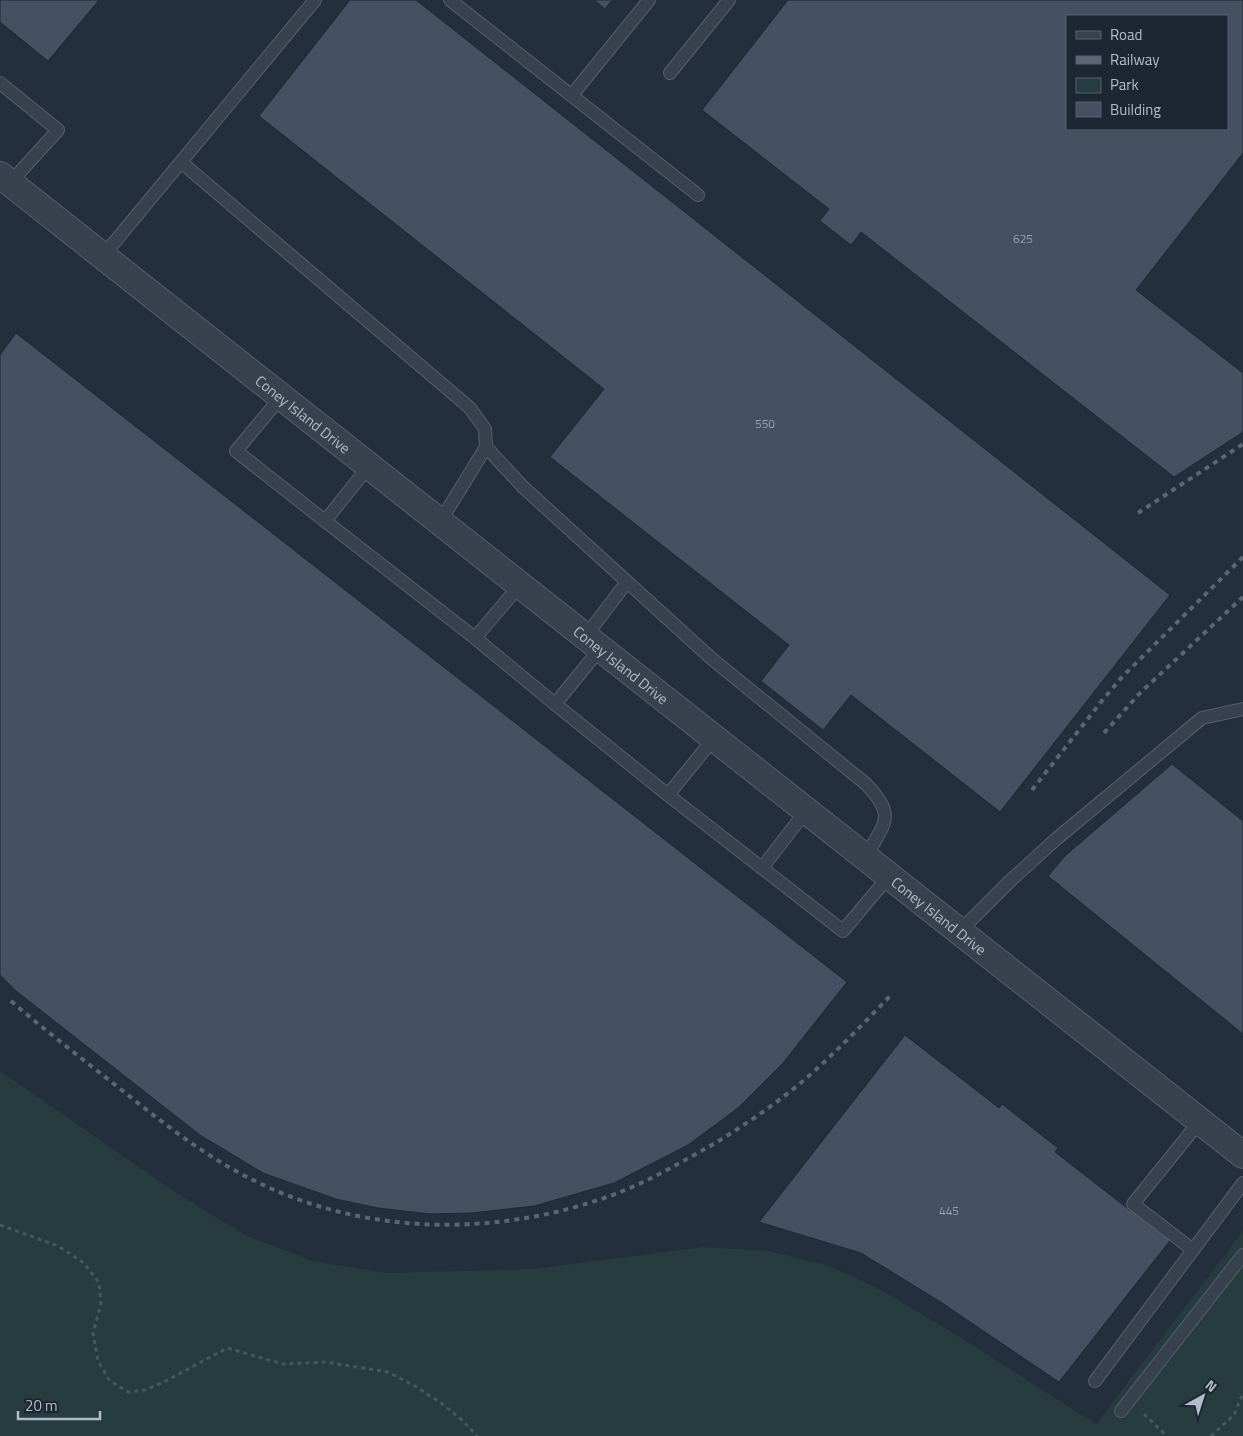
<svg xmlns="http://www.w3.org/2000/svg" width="1243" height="1436" viewBox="0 0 1243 1436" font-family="'Titillium Web',sans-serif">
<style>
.green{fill:#263c3f}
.building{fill:#455162;stroke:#1f2835;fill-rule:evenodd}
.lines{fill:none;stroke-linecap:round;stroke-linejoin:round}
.service-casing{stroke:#565f6c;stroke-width:14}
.minor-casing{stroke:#565f6c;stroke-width:28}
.path{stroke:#44595c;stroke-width:3;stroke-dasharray:4 4;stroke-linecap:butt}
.service{stroke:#38414e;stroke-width:12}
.minor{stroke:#38414e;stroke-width:26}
.rail{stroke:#5a6575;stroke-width:4;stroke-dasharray:5 5;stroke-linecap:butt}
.labels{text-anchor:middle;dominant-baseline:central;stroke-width:4;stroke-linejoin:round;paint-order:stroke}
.number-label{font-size:12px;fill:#98a1af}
.street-label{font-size:15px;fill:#b4bcc9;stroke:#1d2633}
</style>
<rect width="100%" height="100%" fill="#242f3e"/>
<!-- green -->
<polygon class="green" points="0,1071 175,1192 245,1235 313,1261 386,1273 534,1269 703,1247 768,1251 830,1266 881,1290 947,1329 1096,1424 1243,1231 1243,1436 0,1436"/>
<!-- building -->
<g class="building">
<polygon points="0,0 99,0 48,61 0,22"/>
<polygon points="350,0 416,0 1170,595 1000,812 851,695 823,730 761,681 789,645 550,457 604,389 259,116"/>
<polygon points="594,0 612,0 605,9"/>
<path d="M788,0H1243V153L1136,290L1243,373V432L1174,477L861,232L851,245L820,221L829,209L702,110ZM1067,16H1227V129H1067Z"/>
<polygon points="16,333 847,982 783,1063 738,1108 688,1145 614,1183 534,1206 472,1213 430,1214 378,1208 336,1199 263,1173 200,1135 16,991 0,975 0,355"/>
<polygon points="1172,764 1243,821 1243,1034 1048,876 1066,855"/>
<polygon points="905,1035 999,1108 1002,1104 1058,1148 1055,1152 1131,1211 1134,1208 1172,1238 1059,1382 939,1301 861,1253 759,1222"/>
</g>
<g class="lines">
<defs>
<g id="service">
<polyline points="450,0 698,195"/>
<polyline points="670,73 729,0"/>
<polyline points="0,83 58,130 10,183"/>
<polyline points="572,95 649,0"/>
<polyline points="181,162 470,408 485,429 486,447 440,522"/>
<polyline points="103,256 315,0"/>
<polyline points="281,397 236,451 325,521"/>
<path d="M486,447L523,487L712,659L866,784C897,817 885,822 865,858"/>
<polyline points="369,466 325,521 475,638"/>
<polyline points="520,585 475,638 555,704"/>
<polyline points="585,637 627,582"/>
<polyline points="600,649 555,704 668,795"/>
<polyline points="714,738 668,795 762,868"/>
<polyline points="806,811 762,868 843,931 889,876"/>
<polyline points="959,932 1009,882 1055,840 1202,718 1243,709"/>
<polyline points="1193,1250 1133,1204 1200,1121"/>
<polyline points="1095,1381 1243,1183"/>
<polyline points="1121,1411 1243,1255"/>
</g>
<g id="minor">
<path id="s1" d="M0,175L1243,1155"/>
</g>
</defs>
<!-- service casing -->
<use href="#service" class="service-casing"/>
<!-- minor casing -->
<use href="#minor" class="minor-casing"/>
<!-- path -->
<g class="path">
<polyline points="0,1225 58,1246 84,1263 99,1283 101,1304 93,1333 98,1361 110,1381 128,1392 145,1390 164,1382 227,1348 283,1364 326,1362 388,1372 415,1386 441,1403 462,1420 477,1436"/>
<polyline points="1144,1414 1167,1436"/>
<polyline points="1211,1436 1234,1415 1243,1393"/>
</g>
<!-- service -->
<use href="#service" class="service"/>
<!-- minor -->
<use href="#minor" class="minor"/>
<!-- rail -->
<g class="rail">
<polyline points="1138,513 1243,444"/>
<polyline points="1104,733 1140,693 1243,597"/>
<polyline points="1032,790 1101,702 1122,677 1243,557"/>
<path d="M11,1001C47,1032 85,1061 123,1091C163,1123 202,1154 249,1178C359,1235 491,1238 607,1197C644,1184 678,1164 712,1145C740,1128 767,1110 792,1090C828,1061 860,1027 892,994"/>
</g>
</g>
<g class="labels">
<!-- number labels -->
<g class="number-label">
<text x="1023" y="238">625</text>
<text x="765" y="423">550</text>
<text x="949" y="1210">445</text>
</g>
<!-- street labels -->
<g class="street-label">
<text stroke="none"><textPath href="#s1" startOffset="386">Coney Island Drive</textPath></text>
<text stroke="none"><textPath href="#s1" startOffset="791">Coney Island Drive</textPath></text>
<text stroke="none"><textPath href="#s1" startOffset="1196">Coney Island Drive</textPath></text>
</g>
</g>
<!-- legend -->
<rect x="1066" y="15" width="162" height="115" fill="#1d2633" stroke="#59626f"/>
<rect x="1076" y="31" width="25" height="8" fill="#38414e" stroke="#59626f"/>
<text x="1110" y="40" font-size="15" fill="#b4bcc9">Road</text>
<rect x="1076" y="56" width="25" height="8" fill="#5a6575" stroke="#59626f"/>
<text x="1110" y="65" font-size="15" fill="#b4bcc9">Railway</text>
<rect x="1076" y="78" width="25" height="15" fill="#263c3f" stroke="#59626f"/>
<text x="1110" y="90" font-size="15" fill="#b4bcc9">Park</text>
<rect x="1076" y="102" width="25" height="15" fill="#455162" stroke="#59626f"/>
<text x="1110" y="115" font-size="15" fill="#b4bcc9">Building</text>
<!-- north arrow -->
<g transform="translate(1203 1396) rotate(39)" stroke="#1d2633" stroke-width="4" paint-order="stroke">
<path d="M0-4L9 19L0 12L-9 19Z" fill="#b4bcc9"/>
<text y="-8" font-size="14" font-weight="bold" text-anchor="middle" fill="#b4bcc9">N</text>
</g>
<!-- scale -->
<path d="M18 1411v8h82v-8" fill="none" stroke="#b4bcc9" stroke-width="2.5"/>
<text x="25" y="1411" font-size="15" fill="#b4bcc9" stroke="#1d2633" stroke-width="4" paint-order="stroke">20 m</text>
</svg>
